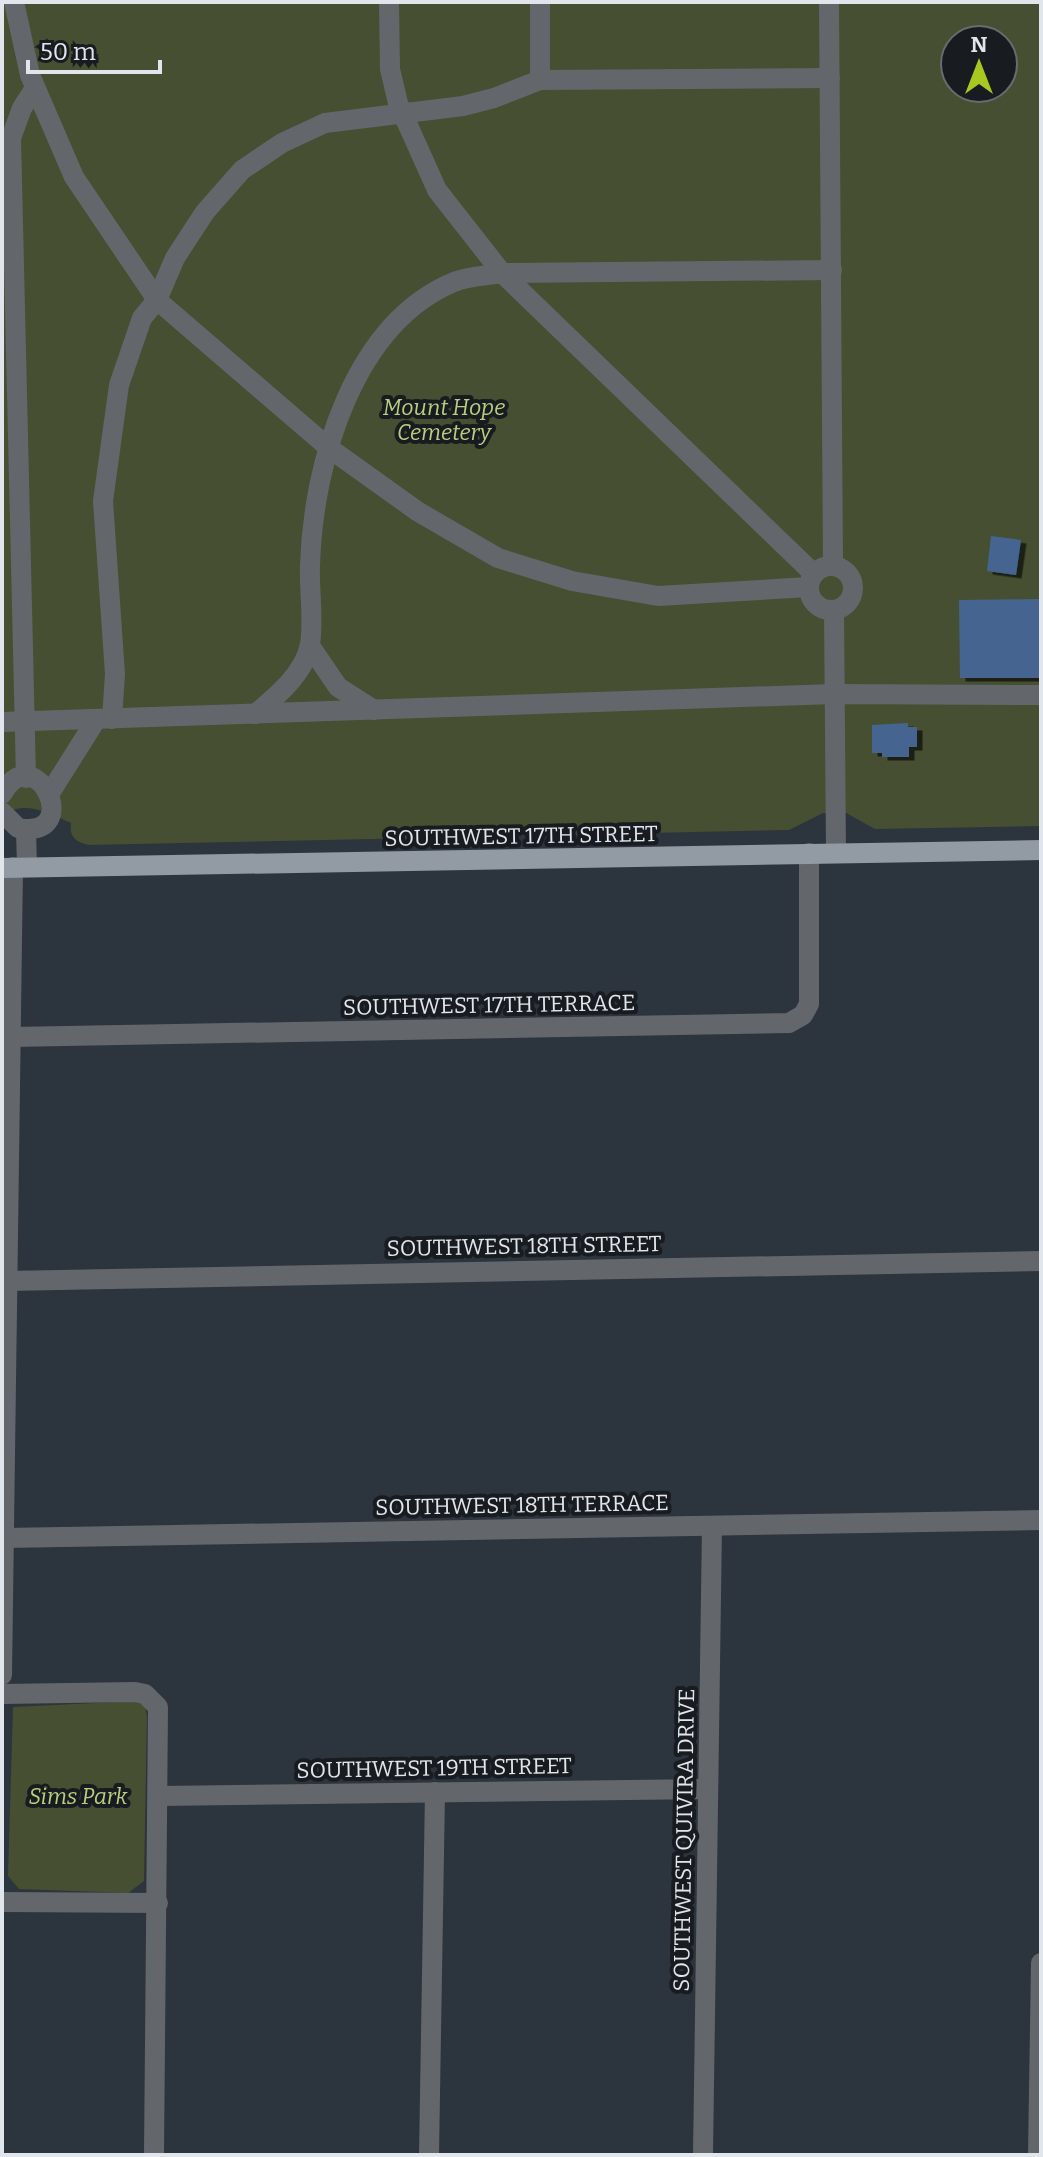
<svg xmlns="http://www.w3.org/2000/svg" width="1043" height="2157" viewBox="0 0 1043 2157" font-family="Bitter,serif">
<style>
.green{fill:#464f31;fill-rule:evenodd}
.building{fill:#446590;filter:url(#shadow)}
.lines{fill:none;stroke-linecap:round;stroke-linejoin:round}
.minor{stroke:#63676c;stroke-width:20}
.major{stroke:#929aa4;stroke-width:20}
.labels{text-anchor:middle;dominant-baseline:central;stroke-width:8;stroke-linejoin:round;paint-order:stroke}
.park-label{font-size:22px;font-style:italic;fill:#b8cf7e;stroke:#181b1f}
.street-label{font-size:22px;fill:#e1e6ed;stroke:#181b1f}
</style>
<defs>
<filter id="shadow"><feDropShadow dx="5.5" dy="3.5" stdDeviation="0" flood-color="#0009"/></filter>
</defs>
<rect width="100%" height="100%" fill="#2c343d"/>
<!-- green -->
<g class="green">
<path d="M2,2H1041V826L875,829L846,813H823L789,830L89,845C76,842 69,837 71,823C48,813 24,799 2,816ZM955,40H1003V88H955Z"/>
<polygon points="138,1701 145,1706 147,1716 144,1881 128,1893 19,1889 8,1876 13,1707"/>
</g>
<!-- building -->
<g class="building">
<polygon points="991,536 1021,540 1016,575 987,571"/>
<polygon points="1041,599 1041,678 960,678 959,600"/>
<polygon points="908,723 908,727 917,727 917,747 909,747 909,757 882,757 882,753 872,753 872,725"/>
</g>
<g class="lines">
<!-- minor -->
<g class="minor">
<polyline points="14,2 30,75 74,177 157,300 329,448 417,511 498,558 572,581 658,596 809,587"/>
<polyline points="389,2 390,69 398,103 437,190 502,273 814,574"/>
<polyline points="540,2 540,80"/>
<polyline points="829,2 833,565"/>
<circle cx="831" cy="588" r="22"/>
<polyline points="834,610 836,853"/>
<polyline points="310,646 338,687 374,710"/>
<path d="M255,714C276,697 305,673 310,644C314,619 309,591 310,565C313,464 353,324 454,282C468,276 487,276 502,273L832,270"/>
<polyline points="112,719 115,674 103,501 119,385 142,318 157,300 175,258 205,212 242,170 282,143 325,123 463,106 494,98 540,80 830,78"/>
<polyline points="2,722 834,694 1041,695"/>
<polyline points="26,778 11,138 22,108 35,88"/>
<polyline points="50,793 96,720"/>
<path d="M2,794C35,735 86,840 18,828L2,812"/>
<polyline points="26,830 27,867"/>
<polyline points="11,1037 789,1023 803,1015 809,1004 809,853"/>
<polyline points="7,1281 1041,1261"/>
<polyline points="4,1538 1041,1520"/>
<polyline points="2,1675 13,867"/>
<polyline points="2,1694 135,1692 145,1694 158,1707 154,2155"/>
<polyline points="160,1796 708,1789"/>
<polyline points="2,1902 158,1903"/>
<polyline points="429,2155 435,1792"/>
<polyline points="703,2155 712,1526"/>
<polyline points="1038,2155 1041,1963"/>
</g>
<!-- major -->
<polyline class="major" points="2,868 1041,850"/>
</g>
<g class="labels">
<!-- park labels -->
<g class="park-label">
<text x="444" y="407">Mount Hope<tspan x="444" dy="25">Cemetery</tspan></text>
<text x="78" y="1796">Sims Park</text>
</g>
<!-- street labels -->
<g class="street-label">
<text transform="translate(521 836) rotate(-1)">SOUTHWEST 17TH STREET</text>
<text transform="translate(489 1005) rotate(-1)">SOUTHWEST 17TH TERRACE</text>
<text transform="translate(524 1246) rotate(-1)">SOUTHWEST 18TH STREET</text>
<text transform="translate(522 1505) rotate(-1)">SOUTHWEST 18TH TERRACE</text>
<text transform="translate(434 1768) rotate(-1)">SOUTHWEST 19TH STREET</text>
<text transform="translate(684 1840) rotate(-89)">SOUTHWEST QUIVIRA DRIVE</text>
</g>
</g>
<!-- border -->
<rect width="1043" height="2157" fill="none" stroke="#e1e6ed" stroke-width="8"/>
<!-- north arrow -->
<g transform="translate(979 64)"><circle r="38" fill="#181b1f" stroke="#686c71" stroke-width="2"/>
<path d="M0-6L14 30L0 20L-14 30Z" fill="#a6c821"/>
<text y="-12" font-size="22" font-weight="bold" text-anchor="middle" fill="#e1e6ed">N</text>
</g>
<!-- scale -->
<path d="M28 60v12h132v-12" fill="none" stroke="#e1e6ed" stroke-width="4"/>
<text x="40" y="60" font-size="24" fill="#e1e6ed" stroke="#181b1f" stroke-width="6" paint-order="stroke">50 m</text>
</svg>
